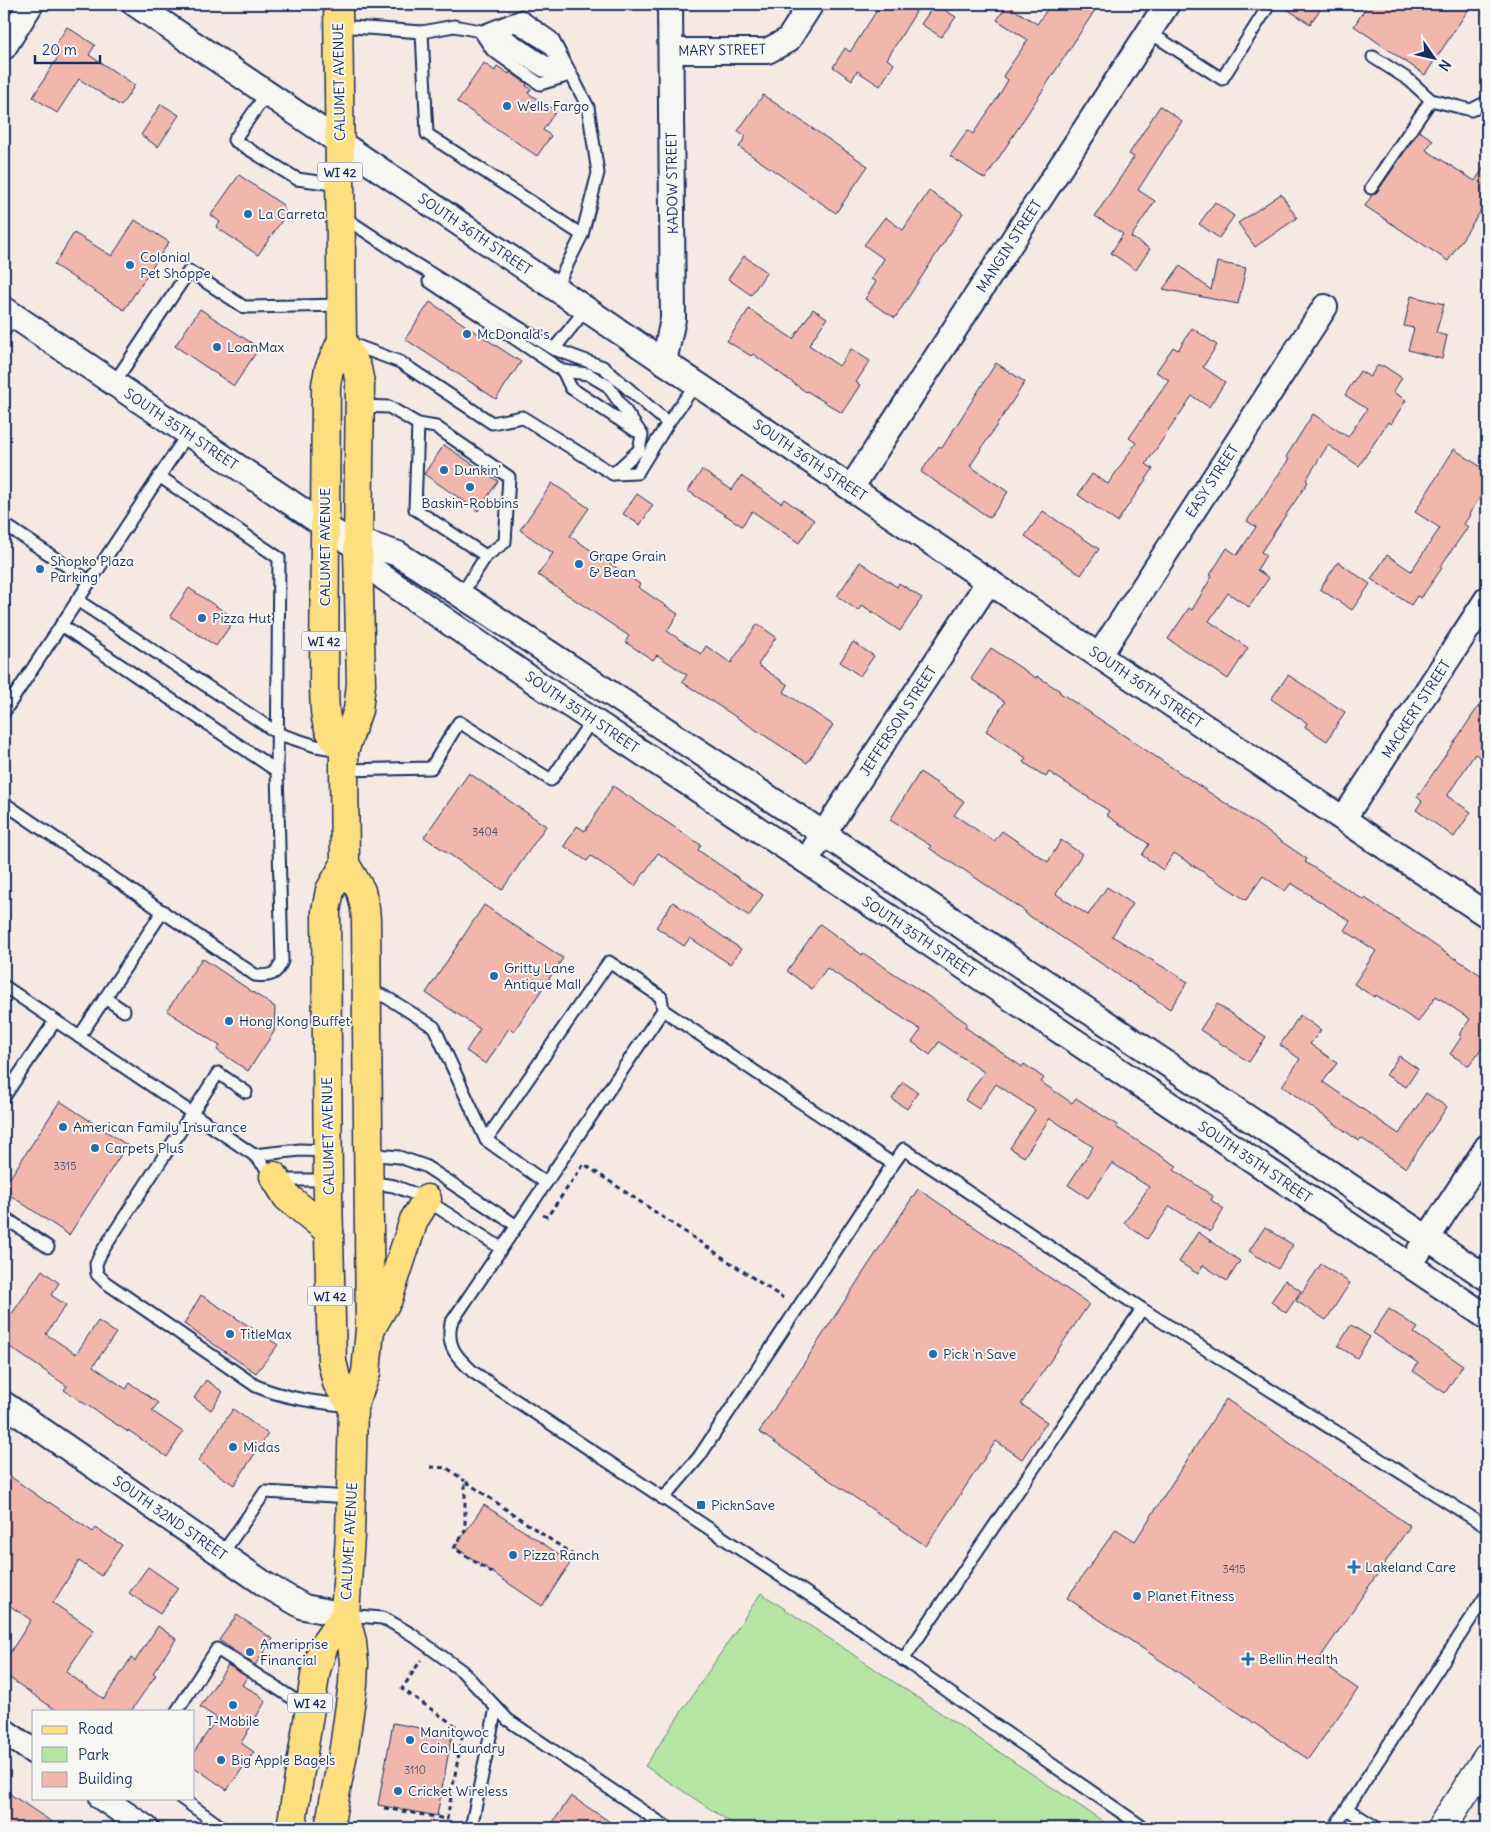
<svg xmlns="http://www.w3.org/2000/svg" width="1491" height="1832" viewBox="0 0 1491 1832" font-family="Delius,sans-serif">
<style>
.green{fill:#b5e4a3;stroke:#688a80}
.building{fill:#f1b6ac;stroke:#1b2f5e}
.lines{fill:none;stroke-linecap:round;stroke-linejoin:round}
.lane-casing{stroke:#1b2f5e;stroke-width:15}
.street-casing{stroke:#1b2f5e;stroke-width:28}
.secondary-casing{stroke:#1b2f5e;stroke-width:31}
.primary-casing{stroke:#1b2f5e;stroke-width:31}
.path{stroke:#1b2f5e;stroke-width:3;stroke-dasharray:5 4;stroke-linecap:butt}
.lane{stroke:#f6f6f2;stroke-width:11}
.street{stroke:#f6f6f2;stroke-width:24}
.secondary{stroke:#f6f6f2;stroke-width:28}
.primary{stroke:#fedf80;stroke-width:28}
.poi-dot{fill:#1f6fb2;stroke:#f6f6f2;stroke-width:2}
.labels{text-anchor:middle;dominant-baseline:central;stroke-width:4;stroke-linejoin:round;paint-order:stroke}
.number-label{font-size:11px;fill:#505172}
.shield{fill:#f6f6f2;stroke:#5d6b8a;stroke-width:1}
.shield-label{font-size:12px;font-weight:bold;fill:#1b2f5e}
.street-label{font-size:14px;fill:#1b2f5e;stroke:#f6f6f2}
.poi-label{font-size:14px;fill:#1b2f5e;stroke:#f6f6f2;text-anchor:start}
</style>
<rect width="100%" height="100%" fill="#f5e9e4"/>
<filter id="ink" filterUnits="userSpaceOnUse"><feTurbulence type="fractalNoise" baseFrequency=".02" numOctaves="2"/><feDisplacementMap in="SourceGraphic" scale="10" xChannelSelector="R" yChannelSelector="G"/><feConvolveMatrix kernelMatrix="1 2 1 2 8 2 1 2 1" color-interpolation-filters="sRGB"/></filter>
<g filter="url(#ink)">
<!-- green -->
<polygon class="green" points="761,1593 1113,1828 739,1828 645,1766"/>
<!-- building -->
<g class="building">
<polygon points="881,4 904,4 916,12 887,59 894,64 880,86 857,71 852,80 833,67 845,48 850,52"/>
<polygon points="935,4 956,17 941,37 921,24"/>
<polygon points="1051,4 1086,4 1095,10 985,179 950,156 968,130 973,134 998,97 1008,80 1003,76 1028,40 997,20 1007,5 1037,24"/>
<polygon points="1279,4 1324,4 1310,24"/>
<polygon points="1368,4 1472,4 1425,75 1354,26"/>
<polygon points="67,27 95,45 89,55 135,85 121,106 79,79 57,113 33,97 58,57 51,52"/>
<polygon points="484,63 495,71 497,66 509,74 510,72 527,84 526,86 531,89 528,93 556,111 543,130 551,136 537,156 457,102"/>
<polygon points="763,95 868,166 836,213 739,147 746,136 738,131"/>
<polygon points="161,104 179,115 158,147 141,135"/>
<polygon points="1160,106 1182,121 1138,190 1155,201 1131,237 1150,249 1136,270 1111,253 1123,234 1095,216 1134,157 1129,154"/>
<polygon points="1419,131 1433,140 1426,150 1475,181 1487,162 1487,201 1448,261 1365,206 1372,195 1377,192"/>
<polygon points="239,175 283,205 285,212 283,219 258,255 216,227 220,222 211,215"/>
<polygon points="929,191 963,213 895,318 865,299 876,282 871,279 884,259 864,245 885,217 903,230"/>
<polygon points="1281,194 1297,218 1255,247 1238,223"/>
<polygon points="1215,202 1234,216 1219,238 1199,224"/>
<polygon points="135,220 169,242 124,310 54,265 74,233 112,256"/>
<polygon points="744,256 767,272 751,295 728,279"/>
<polygon points="1217,262 1246,268 1238,304 1163,289 1180,266 1211,290"/>
<polygon points="1411,296 1444,304 1436,333 1447,336 1442,359 1408,350 1414,328 1404,326"/>
<polygon points="430,302 521,362 496,399 405,339"/>
<polygon points="200,309 259,348 234,386 175,346"/>
<polygon points="749,309 793,339 813,309 827,318 809,345 839,366 851,349 870,361 856,382 860,385 842,413 807,391 806,392 753,354 751,356 727,341"/>
<polygon points="1192,328 1217,345 1203,367 1225,382 1209,407 1192,396 1146,464 1153,469 1117,522 1078,495 1092,474 1108,484 1136,443 1129,438 1169,380 1156,372 1173,347 1178,350"/>
<polygon points="996,363 1025,382 970,466 1008,492 990,518 921,472 939,446 942,448"/>
<polygon points="1377,366 1384,366 1402,378 1393,392 1406,400 1391,424 1388,422 1359,466 1328,445 1306,480 1308,482 1261,552 1266,555 1257,570 1269,578 1249,607 1228,593 1209,621 1248,648 1228,679 1168,639 1189,608 1192,610 1212,576 1210,575 1227,548 1237,555 1256,527 1247,521 1289,459 1286,457 1313,414 1348,437 1367,409 1345,395 1360,371 1370,377"/>
<polygon points="444,445 498,481 478,511 424,474"/>
<polygon points="1454,449 1487,471 1487,487 1469,514 1470,515 1464,524 1468,527 1440,567 1442,568 1421,598 1417,596 1411,605 1371,579 1387,555 1411,571 1440,528 1415,512"/>
<polygon points="702,470 732,490 741,476 781,503 784,499 814,520 799,543 752,511 742,526 688,491"/>
<polygon points="552,483 589,508 570,536 640,584 638,587 678,614 667,631 701,654 706,646 731,663 757,624 776,637 758,665 788,685 784,692 833,725 807,763 682,682 687,675 657,655 653,660 625,642 629,636 538,575 553,553 520,530"/>
<polygon points="637,494 653,505 640,525 623,514"/>
<polygon points="1043,511 1099,549 1081,575 1025,536"/>
<polygon points="860,562 897,587 899,583 922,598 900,631 862,605 858,611 837,596"/>
<polygon points="1338,562 1370,584 1352,610 1320,589"/>
<polygon points="189,588 235,619 216,646 170,616"/>
<polygon points="853,642 874,656 860,676 840,662"/>
<polygon points="991,648 1036,678 1037,676 1060,691 1059,692 1243,815 1307,859 1305,862 1364,900 1365,898 1455,959 1455,958 1487,979 1487,1040 1469,1066 1450,1054 1462,1036 1459,1035 1470,1019 1436,996 1418,1022 1376,995 1374,997 1354,984 1376,951 1344,930 1350,921 1291,883 1285,891 1263,876 1246,900 1174,853 1163,870 1142,855 1149,844 1106,815 1109,811 1049,772 1046,777 1023,762 1026,758 986,731 1005,702 971,679"/>
<polygon points="1288,675 1345,712 1327,741 1305,727 1307,723 1271,699"/>
<polygon points="1487,694 1487,762 1475,754 1447,796 1471,812 1454,837 1416,810 1422,801 1417,797"/>
<polygon points="920,772 964,801 954,815 994,841 1002,831 1048,862 1061,840 1082,854 1056,894 1088,915 1107,887 1133,904 1112,936 1188,982 1170,1009 1025,913 1026,912 961,868 961,869 929,848 931,846 890,820"/>
<polygon points="469,773 546,826 502,890 424,837"/>
<polygon points="613,786 701,845 698,850 763,895 749,916 658,853 635,886 591,856 587,861 564,846 577,826 585,831"/>
<polygon points="673,902 741,949 730,964 690,938 684,946 656,927"/>
<polygon points="484,905 563,958 514,1031 509,1028 486,1064 466,1051 480,1029 426,993"/>
<polygon points="820,924 862,955 863,953 919,990 967,1023 965,1027 1022,1067 1024,1064 1044,1078 1041,1082 1072,1103 1076,1098 1117,1125 1116,1127 1177,1166 1174,1170 1213,1196 1211,1200 1224,1209 1210,1232 1170,1206 1147,1239 1124,1223 1149,1187 1112,1163 1088,1198 1068,1185 1093,1147 1050,1118 1024,1157 1010,1148 1035,1110 996,1084 979,1109 965,1100 984,1072 939,1042 930,1055 912,1042 921,1030 827,968 812,989 787,971"/>
<polygon points="202,958 275,1007 274,1032 248,1071 217,1050 220,1046 167,1011"/>
<polygon points="1217,1004 1266,1037 1249,1062 1200,1030"/>
<polygon points="1300,1015 1321,1030 1310,1044 1337,1063 1323,1082 1399,1134 1426,1093 1447,1107 1406,1168 1361,1138 1359,1141 1282,1086 1300,1059 1280,1045"/>
<polygon points="1399,1056 1418,1069 1406,1087 1386,1075"/>
<polygon points="903,1082 918,1092 907,1109 892,1099"/>
<polygon points="60,1101 127,1145 69,1235 4,1191 4,1187"/>
<polygon points="918,1189 1089,1304 1021,1404 1047,1422 1022,1459 996,1441 926,1546 759,1432"/>
<polygon points="1265,1227 1293,1245 1278,1269 1249,1251"/>
<polygon points="1198,1232 1240,1261 1227,1281 1203,1265 1198,1274 1179,1262"/>
<polygon points="1321,1264 1350,1283 1326,1320 1296,1301"/>
<polygon points="42,1270 59,1283 51,1295 66,1305 46,1334 76,1354 98,1321 116,1333 93,1366 126,1389 130,1383 158,1403 152,1411 183,1432 167,1457 128,1430 128,1432 64,1390 67,1386 4,1343 4,1310 11,1315"/>
<polygon points="1285,1280 1301,1291 1286,1313 1271,1302"/>
<polygon points="201,1295 278,1345 256,1373 184,1324"/>
<polygon points="1389,1309 1418,1328 1414,1333 1463,1365 1445,1393 1413,1371 1418,1363 1373,1333"/>
<polygon points="1351,1325 1370,1337 1357,1358 1338,1346"/>
<polygon points="206,1380 223,1392 211,1410 194,1398"/>
<polygon points="1226,1399 1410,1526 1318,1661 1358,1689 1308,1759 1067,1598 1116,1529 1135,1541"/>
<polygon points="233,1409 268,1434 234,1485 198,1461"/>
<polygon points="4,1472 48,1503 49,1502 93,1532 96,1528 122,1545 101,1576 79,1561 53,1603 94,1630 66,1672 104,1699 131,1658 135,1661 158,1626 176,1639 153,1673 156,1675 131,1711 57,1711 4,1674 4,1662 31,1620 4,1602"/>
<polygon points="484,1505 571,1562 542,1606 455,1547"/>
<polygon points="148,1567 178,1588 160,1614 129,1593"/>
<polygon points="237,1615 273,1639 255,1665 219,1640"/>
<polygon points="228,1665 247,1677 242,1685 260,1695 265,1702 241,1743 254,1752 227,1790 194,1767 194,1752 217,1718 200,1707"/>
<polygon points="393,1723 452,1734 437,1816 378,1805"/>
<polygon points="4,1790 61,1828 11,1828 4,1824"/>
<polygon points="571,1796 619,1828 549,1828"/>
</g>
<g class="lines">
<defs>
<g id="lane">
<polyline points="338,26 422,32 427,134 582,235 555,289"/>
<polyline points="502,29 516,26 549,47 557,58"/>
<polyline points="422,32 454,26 507,36 541,59 570,75"/>
<polyline points="480,32 521,16 552,38 588,107 598,173 582,235"/>
<polyline points="480,32 492,50 540,84 570,75"/>
<polyline points="1149,32 1222,79 1269,5 1267,4"/>
<polyline points="485,35 543,71 564,74"/>
<polyline points="1373,57 1409,80 1431,100 1471,110 1487,102"/>
<polyline points="267,93 234,140 297,179 340,185"/>
<polyline points="1371,188 1431,100"/>
<polyline points="342,216 407,259 554,349 603,367 668,423"/>
<polyline points="429,281 563,371 588,374 608,386 642,435 639,450 613,474"/>
<polyline points="4,331 14,316"/>
<polyline points="349,343 400,362 492,423 522,417 613,474 637,473 668,423 696,384"/>
<polyline points="554,349 586,309"/>
<polyline points="563,371 571,388 636,431"/>
<polyline points="114,383 189,271 244,307 342,305"/>
<polyline points="360,406 389,407 418,424 415,509 486,556 461,595"/>
<polyline points="418,424 436,427 509,477 505,542 486,556"/>
<polyline points="159,476 279,558 277,771"/>
<polyline points="4,524 89,581"/>
<polyline points="77,600 279,734 316,746 340,750"/>
<polyline points="4,712 188,433"/>
<polyline points="344,770 431,768 459,722 551,780 592,720"/>
<path d="M4,803L255,975C269,977 277,975 282,961L277,771L61,625"/>
<polyline points="4,986 254,1155"/>
<polyline points="368,990 386,997 434,1027 486,1140 546,1183"/>
<polyline points="105,998 124,1011"/>
<polyline points="663,1010 893,1164 904,1149 1142,1309 1487,1527"/>
<polyline points="79,1037 163,911"/>
<path d="M246,1092L218,1073L101,1253L96,1264L97,1274L105,1282L256,1386C286,1399 317,1402 349,1406"/>
<polyline points="4,1097 55,1021"/>
<path d="M486,1140L609,962L661,997L663,1010L451,1323C446,1347 457,1357 473,1372L868,1634L989,1721L1144,1828"/>
<polyline points="328,1151 300,1150 254,1155 270,1172 282,1180 328,1180"/>
<polyline points="367,1154 399,1157 425,1166 517,1226"/>
<polyline points="368,1182 394,1186 420,1196 501,1248"/>
<polyline points="4,1217 48,1247"/>
<polyline points="663,1499 699,1457 893,1164"/>
<polyline points="222,1554 265,1492 351,1497"/>
<polyline points="345,1615 382,1618 389,1621 411,1634 462,1671 508,1720 668,1828"/>
<polyline points="903,1660 1142,1309"/>
<polyline points="177,1711 217,1649 309,1709"/>
<polyline points="181,1798 223,1828"/>
<polyline points="1347,1809 1377,1828"/>
<polyline points="471,1828 496,1708"/>
<polyline points="1334,1828 1487,1594"/>
</g>
<g id="street">
<polyline points="135,4 1099,656 1487,915"/>
<polyline points="4,47 31,4"/>
<polyline points="671,51 767,51 788,40 811,4"/>
<polyline points="4,309 358,548 373,569 383,577 547,690 806,861 1487,1317"/>
<polyline points="664,362 673,319 670,4"/>
<polyline points="851,488 1167,4"/>
<polyline points="358,548 371,545 398,554 435,578 824,834 1487,1278"/>
<polyline points="1099,656 1325,307"/>
<polyline points="1344,818 1487,599"/>
<polyline points="815,847 989,581"/>
<polyline points="1419,1251 1487,1147"/>
<polyline points="4,1404 266,1585 304,1607 345,1615"/>
<polyline points="4,1731 34,1752"/>
<polyline points="102,1798 146,1828"/>
</g>
<polyline id="secondary" points="1441,1828 1487,1758"/>
<g id="primary">
<path d="M338,4L342,340L329,369L326,385L324,683C325,714 322,726 344,751"/>
<polyline points="345,864 330,890 326,911 328,1194 332,1361 337,1383 353,1407"/>
<polyline points="274,1176 287,1197 329,1231"/>
<polyline points="371,1328 388,1299 414,1220 427,1199"/>
<polyline points="291,1828 316,1670 324,1645 345,1615"/>
<polyline points="329,1828 344,1748 353,1684 354,1663 352,1642 345,1615 350,1535 353,1407 366,1373 370,1329 366,920 365,908 361,891 345,864 344,770 344,751 358,710 361,684 358,548 360,383 357,368 342,340"/>
</g>
</defs>
<!-- lane casing -->
<use href="#lane" class="lane-casing"/>
<!-- street casing -->
<use href="#street" class="street-casing"/>
<!-- secondary casing -->
<use href="#secondary" class="secondary-casing"/>
<!-- primary casing -->
<use href="#primary" class="primary-casing"/>
<!-- path -->
<g class="path">
<polyline points="543,1215 547,1217 584,1164 783,1298"/>
<polyline points="430,1467 447,1468 465,1481"/>
<polyline points="492,1573 454,1548 465,1531 465,1481 576,1557"/>
<polyline points="384,1808 447,1819 463,1731 402,1689 421,1660"/>
</g>
<!-- lane -->
<use href="#lane" class="lane"/>
<!-- street -->
<use href="#street" class="street"/>
<!-- secondary -->
<use href="#secondary" class="secondary"/>
<!-- primary -->
<use href="#primary" class="primary"/>
</g>
</g>
<!-- markers -->
<g class="poi-dot">
<circle cx="507" cy="106" r="5"/>
<circle cx="248" cy="214" r="5"/>
<circle cx="130" cy="265" r="5"/>
<circle cx="467" cy="334" r="5"/>
<circle cx="217" cy="347" r="5"/>
<circle cx="444" cy="470" r="5"/>
<circle cx="470" cy="487" r="5"/>
<circle cx="579" cy="564" r="5"/>
<circle cx="40" cy="569" r="5"/>
<circle cx="202" cy="618" r="5"/>
<circle cx="494" cy="976" r="5"/>
<circle cx="229" cy="1021" r="5"/>
<circle cx="63" cy="1127" r="5"/>
<circle cx="95" cy="1148" r="5"/>
<circle cx="230" cy="1334" r="5"/>
<circle cx="933" cy="1354" r="5"/>
<circle cx="233" cy="1447" r="5"/>
<rect x="696" y="1500" width="10" height="10" rx="2.5"/>
<circle cx="513" cy="1555" r="5"/>
<path d="M1351.5 1559.5h5v5h5v5h-5v5h-5v-5h-5v-5h5z"/>
<circle cx="1137" cy="1596" r="5"/>
<circle cx="250" cy="1652" r="5"/>
<path d="M1245.5 1651.5h5v5h5v5h-5v5h-5v-5h-5v-5h5z"/>
<circle cx="233" cy="1705" r="5"/>
<circle cx="410" cy="1740" r="5"/>
<circle cx="221" cy="1760" r="5"/>
<circle cx="398" cy="1791" r="5"/>
</g>
<g class="labels">
<!-- number labels -->
<g class="number-label">
<text x="485" y="832">3404</text>
<text x="65" y="1166">3315</text>
<text x="1234" y="1569">3415</text>
<text x="415" y="1770">3110</text>
</g>
<!-- shield labels -->
<g class="shield">
<rect x="317.5" y="162.5" width="45" height="19" rx="4"/>
<rect x="301.5" y="631.5" width="45" height="19" rx="4"/>
<rect x="307.5" y="1286.5" width="45" height="19" rx="4"/>
<rect x="287.5" y="1693.5" width="45" height="19" rx="4"/>
</g>
<g class="shield-label">
<text x="340" y="172">WI 42</text>
<text x="324" y="641">WI 42</text>
<text x="330" y="1296">WI 42</text>
<text x="310" y="1703">WI 42</text>
</g>
<!-- street labels -->
<g class="street-label">
<text transform="translate(722 50) rotate(-1)">MARY STREET</text>
<text transform="translate(339 82) rotate(-91)">CALUMET AVENUE</text>
<text transform="translate(672 183) rotate(-91)">KADOW STREET</text>
<text transform="translate(475 234) rotate(34)">SOUTH 36TH STREET</text>
<text transform="translate(1009 246) rotate(-57)">MANGIN STREET</text>
<text transform="translate(181 429) rotate(34)">SOUTH 35TH STREET</text>
<text transform="translate(810 460) rotate(34)">SOUTH 36TH STREET</text>
<text transform="translate(1212 481) rotate(-57)">EASY STREET</text>
<text transform="translate(325 547) rotate(-90)">CALUMET AVENUE</text>
<text transform="translate(1146 687) rotate(34)">SOUTH 36TH STREET</text>
<text transform="translate(1416 709) rotate(-57)">MACKERT STREET</text>
<text transform="translate(582 712) rotate(34)">SOUTH 35TH STREET</text>
<text transform="translate(898 721) rotate(-57)">JEFFERSON STREET</text>
<text transform="translate(919 937) rotate(34)">SOUTH 35TH STREET</text>
<text transform="translate(328 1136) rotate(-91)">CALUMET AVENUE</text>
<text transform="translate(1255 1162) rotate(34)">SOUTH 35TH STREET</text>
<text transform="translate(170 1518) rotate(35)">SOUTH 32ND STREET</text>
<text transform="translate(349 1541) rotate(-87)">CALUMET AVENUE</text>
</g>
<!-- poi labels -->
<g class="poi-label">
<text x="517" y="106">Wells Fargo</text>
<text x="258" y="214">La Carreta</text>
<text x="140" y="257">Colonial<tspan x="140" dy="16">Pet Shoppe</tspan></text>
<text x="477" y="334">McDonald's</text>
<text x="227" y="347">LoanMax</text>
<text x="454" y="470">Dunkin'</text>
<text x="470" y="503" text-anchor="middle">Baskin-Robbins</text>
<text x="589" y="556">Grape Grain<tspan x="589" dy="16">&amp; Bean</tspan></text>
<text x="50" y="561">Shopko Plaza<tspan x="50" dy="16">Parking</tspan></text>
<text x="212" y="618">Pizza Hut</text>
<text x="504" y="968">Gritty Lane<tspan x="504" dy="16">Antique Mall</tspan></text>
<text x="239" y="1021">Hong Kong Buffet</text>
<text x="73" y="1127">American Family Insurance</text>
<text x="105" y="1148">Carpets Plus</text>
<text x="240" y="1334">TitleMax</text>
<text x="943" y="1354">Pick 'n Save</text>
<text x="243" y="1447">Midas</text>
<text x="711" y="1505">PicknSave</text>
<text x="523" y="1555">Pizza Ranch</text>
<text x="1365" y="1567">Lakeland Care</text>
<text x="1147" y="1596">Planet Fitness</text>
<text x="260" y="1644">Ameriprise<tspan x="260" dy="16">Financial</tspan></text>
<text x="1259" y="1659">Bellin Health</text>
<text x="233" y="1721" text-anchor="middle">T-Mobile</text>
<text x="420" y="1732">Manitowoc<tspan x="420" dy="16">Coin Laundry</tspan></text>
<text x="231" y="1760">Big Apple Bagels</text>
<text x="408" y="1791">Cricket Wireless</text>
</g>
</g>
<!-- margin -->
<rect width="1491" height="1832" fill="none" stroke="#f6f6f2" stroke-width="20"/>
<rect x="10" y="10" width="1471" height="1812" fill="none" stroke="#1b2f5e" stroke-width="2" filter="url(#ink)"/>
<!-- legend -->
<rect x="32" y="1710" width="162" height="90" fill="#f6f6f2" stroke="#9ea6b7"/>
<rect x="42" y="1726" width="25" height="8" fill="#fedf80" stroke="#9ea6b7"/>
<text x="78" y="1734" font-size="15" fill="#1b2f5e">Road</text>
<rect x="42" y="1747" width="25" height="15" fill="#b5e4a3" stroke="#9ea6b7"/>
<text x="78" y="1760" font-size="15" fill="#1b2f5e">Park</text>
<rect x="42" y="1772" width="25" height="15" fill="#f1b6ac" stroke="#9ea6b7"/>
<text x="78" y="1784" font-size="15" fill="#1b2f5e">Building</text>
<!-- north arrow -->
<g transform="translate(1434 58) rotate(124)" stroke="#f6f6f2" stroke-width="4" paint-order="stroke">
<path d="M0-4L9 19L0 12L-9 19Z" fill="#1b2f5e"/>
<text y="-8" font-size="14" font-weight="bold" text-anchor="middle" fill="#1b2f5e">N</text>
</g>
<!-- scale -->
<path d="M35 55v8h65v-8" fill="none" stroke="#1b2f5e" stroke-width="2.5"/>
<text x="42" y="55" font-size="15" fill="#1b2f5e" stroke="#f6f6f2" stroke-width="4" paint-order="stroke">20 m</text>
</svg>
